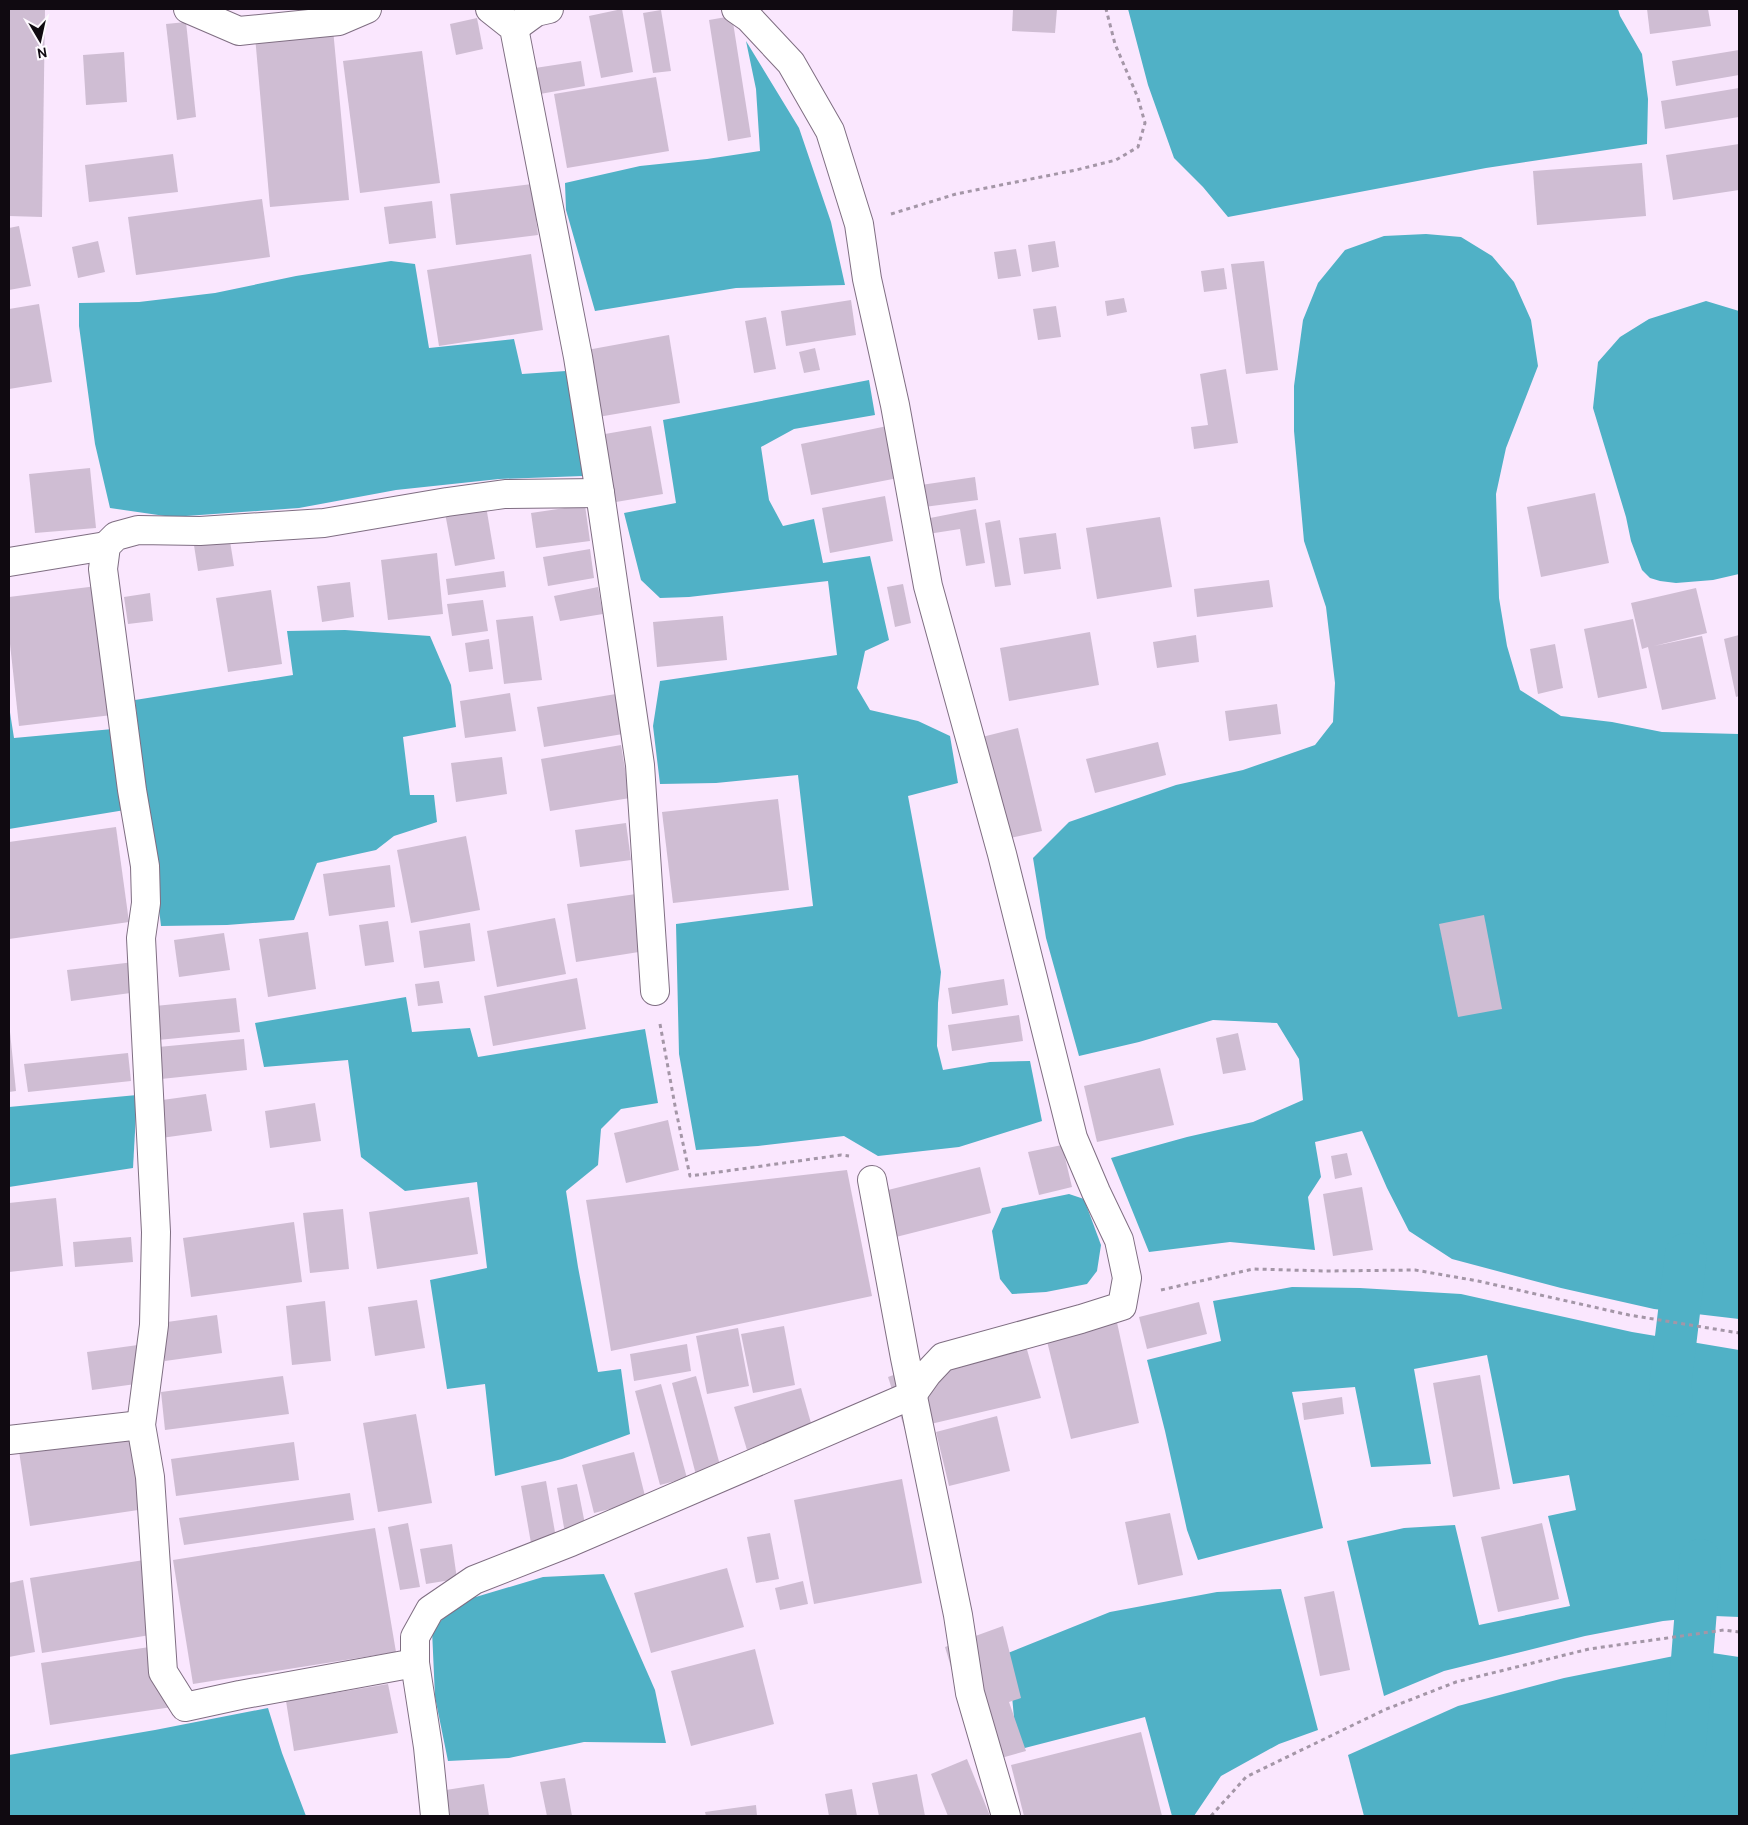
<svg xmlns="http://www.w3.org/2000/svg" width="1748" height="1825" viewBox="0 0 1748 1825" font-family="Cabin,sans-serif">
<style>
.water{fill:#50b1c6}
.lines{fill:none;stroke-linecap:round;stroke-linejoin:round}
.canal{stroke:#50b1c6;stroke-width:42}
.building{fill:#cfbdd3}
.minor-casing{stroke:#7f6e82;stroke-width:30}
.path{stroke:#a496a7;stroke-width:3;stroke-dasharray:4 4;stroke-linecap:butt}
.minor{stroke:#fff;stroke-width:28}
</style>
<rect width="100%" height="100%" fill="#fae7fe"/>
<!-- water -->
<g class="water">
<polygon points="1128,9 1618,9 1620,16 1642,54 1648,99 1647,144 1486,168 1228,217 1203,187 1174,158 1148,85"/>
<polygon points="746,41 799,128 831,222 845,285 736,288 595,311 566,210 565,183 640,166 707,159 760,151 756,89"/>
<polygon points="1426,234 1461,237 1492,256 1514,282 1531,320 1538,366 1506,448 1496,494 1499,598 1507,646 1520,690 1561,716 1612,722 1662,732 1739,734 1739,1319 1654,1309 1561,1288 1452,1259 1409,1231 1387,1188 1362,1131 1315,1142 1321,1177 1308,1197 1315,1250 1230,1242 1149,1252 1111,1158 1187,1137 1253,1122 1303,1100 1299,1059 1277,1023 1213,1020 1139,1042 1079,1056 1046,938 1033,858 1069,822 1176,785 1243,770 1315,745 1333,722 1335,683 1326,607 1304,541 1294,431 1294,386 1303,320 1318,283 1345,250 1384,236"/>
<polygon points="391,261 415,264 429,348 514,339 522,374 566,371 583,476 499,479 396,490 299,508 172,517 110,508 95,444 79,326 79,303 139,302 215,293 296,276"/>
<polygon points="1706,301 1739,311 1739,574 1713,580 1676,583 1660,581 1650,578 1642,570 1631,541 1626,517 1593,408 1598,362 1620,337 1649,319"/>
<polygon points="869,380 875,415 794,429 761,447 769,500 783,526 814,519 823,563 870,556 889,640 865,651 857,688 870,710 918,721 950,736 958,783 908,796 941,972 938,1003 937,1046 943,1070 990,1062 1030,1061 1042,1121 959,1147 878,1156 844,1136 758,1146 696,1150 679,1054 676,924 813,906 798,775 716,783 660,784 653,726 660,681 837,655 828,581 689,597 660,598 641,580 624,513 676,503 663,420"/>
<polygon points="345,630 430,636 451,685 456,727 403,737 410,795 434,795 437,822 394,836 376,850 317,863 294,920 227,925 161,926 135,700 293,675 287,631"/>
<polygon points="9,706 14,738 113,729 125,810 9,829"/>
<polygon points="406,997 412,1032 470,1028 478,1057 645,1029 658,1103 621,1109 601,1129 598,1165 566,1191 578,1267 598,1372 621,1369 630,1434 562,1459 495,1476 485,1384 447,1389 430,1280 487,1268 477,1182 405,1191 361,1157 348,1060 264,1067 255,1023"/>
<polygon points="137,1095 133,1168 9,1187 9,1107"/>
<polygon points="1069,1194 1084,1199 1101,1245 1097,1271 1087,1284 1046,1292 1012,1294 1000,1279 992,1231 1002,1208"/>
<polygon points="1292,1287 1360,1288 1461,1294 1632,1332 1739,1350 1739,1617 1715,1616 1663,1621 1585,1636 1444,1671 1384,1696 1347,1541 1404,1528 1455,1525 1479,1625 1570,1606 1548,1516 1576,1510 1569,1475 1513,1484 1487,1355 1414,1369 1431,1464 1371,1467 1355,1387 1292,1392 1323,1528 1198,1560 1187,1530 1165,1431 1147,1360 1221,1341 1213,1301"/>
<polygon points="604,1574 655,1690 666,1743 584,1742 509,1758 448,1761 435,1697 432,1630 459,1602 543,1577"/>
<polygon points="1281,1589 1318,1730 1279,1744 1221,1776 1194,1816 1172,1816 1145,1717 1017,1750 1008,1653 1110,1612 1217,1592"/>
<polygon points="1699,1651 1739,1657 1739,1816 1364,1816 1348,1755 1458,1706 1564,1678"/>
<polygon points="268,1708 282,1753 306,1816 9,1816 9,1755 155,1730"/>
</g>
<g class="lines">
<!-- canal -->
<g class="canal">
<polyline points="1672,1396 1670,1387 1686,1254"/>
<polyline points="1652,1816 1685,1746 1700,1560"/>
</g>
</g>
<!-- building -->
<g class="building">
<polygon points="9,9 45,9 42,217 9,216"/>
<polygon points="622,9 633,72 601,78 589,16"/>
<polygon points="1013,9 1057,9 1055,33 1012,31"/>
<polygon points="1647,9 1708,9 1711,26 1650,34"/>
<polygon points="661,10 671,71 653,73 643,13"/>
<polygon points="732,16 751,137 728,141 709,20"/>
<polygon points="477,18 483,49 456,55 450,24"/>
<polygon points="186,22 196,117 177,120 166,24"/>
<polygon points="333,29 349,200 270,207 255,36"/>
<polygon points="1739,50 1739,75 1676,86 1672,61"/>
<polygon points="422,51 440,183 360,193 343,61"/>
<polygon points="124,52 127,102 86,105 83,55"/>
<polygon points="581,61 585,86 540,94 535,68"/>
<polygon points="656,77 669,151 567,168 554,94"/>
<polygon points="1739,88 1739,117 1665,129 1661,101"/>
<polygon points="1739,144 1739,190 1673,200 1666,155"/>
<polygon points="173,154 178,192 89,202 85,165"/>
<polygon points="1642,163 1646,216 1537,225 1533,171"/>
<polygon points="532,184 538,235 456,245 450,194"/>
<polygon points="262,199 270,257 136,275 128,217"/>
<polygon points="432,201 436,238 389,244 384,207"/>
<polygon points="19,226 31,286 9,290 9,228"/>
<polygon points="98,241 105,272 78,278 72,247"/>
<polygon points="1055,241 1059,267 1032,272 1028,245"/>
<polygon points="1016,249 1021,276 998,279 994,252"/>
<polygon points="531,254 543,330 439,346 427,270"/>
<polygon points="1264,261 1278,370 1246,374 1231,264"/>
<polygon points="1224,268 1227,289 1204,292 1201,271"/>
<polygon points="1124,298 1127,312 1107,316 1105,301"/>
<polygon points="851,300 856,335 786,346 781,311"/>
<polygon points="39,304 52,382 9,389 9,309"/>
<polygon points="1056,306 1061,337 1038,340 1033,309"/>
<polygon points="766,317 776,369 754,373 745,321"/>
<polygon points="669,335 680,403 598,417 587,350"/>
<polygon points="815,348 820,370 804,373 799,352"/>
<polygon points="1226,369 1238,443 1194,449 1191,427 1208,425 1200,374"/>
<polygon points="892,425 903,477 811,495 801,444"/>
<polygon points="651,426 663,494 616,502 605,434"/>
<polygon points="90,468 96,528 35,533 29,474"/>
<polygon points="975,477 978,500 924,507 921,485"/>
<polygon points="1595,493 1609,563 1541,577 1527,507"/>
<polygon points="885,496 893,541 830,553 822,508"/>
<polygon points="585,505 590,541 536,548 531,513"/>
<polygon points="486,506 495,559 455,566 445,513"/>
<polygon points="976,509 985,563 966,566 960,529 928,534 925,519"/>
<polygon points="1160,517 1172,587 1097,599 1086,528"/>
<polygon points="1000,520 1011,585 995,587 985,523"/>
<polygon points="1056,533 1061,569 1024,574 1019,538"/>
<polygon points="229,535 234,566 198,571 193,539"/>
<polygon points="590,549 594,578 548,586 543,557"/>
<polygon points="437,553 443,614 388,620 381,560"/>
<polygon points="504,571 506,587 448,595 446,579"/>
<polygon points="1269,580 1273,607 1197,617 1194,589"/>
<polygon points="350,582 354,617 322,622 317,586"/>
<polygon points="903,584 911,623 895,627 887,587"/>
<polygon points="97,586 112,715 19,726 9,635 9,597"/>
<polygon points="598,587 603,614 560,621 554,596"/>
<polygon points="1696,588 1707,633 1654,646 1702,636 1716,699 1662,710 1648,647 1642,649 1631,603"/>
<polygon points="271,590 282,664 228,672 216,598"/>
<polygon points="150,593 153,621 128,624 124,597"/>
<polygon points="483,600 488,631 452,636 447,604"/>
<polygon points="533,616 542,680 504,684 496,620"/>
<polygon points="723,616 727,660 657,667 653,622"/>
<polygon points="1633,619 1647,688 1598,698 1584,629"/>
<polygon points="1090,632 1099,685 1009,701 1000,648"/>
<polygon points="1196,635 1199,662 1157,668 1153,642"/>
<polygon points="1739,635 1739,696 1736,697 1724,639"/>
<polygon points="489,639 493,669 469,672 465,643"/>
<polygon points="1555,644 1563,688 1538,694 1530,649"/>
<polygon points="510,693 516,731 465,738 460,701"/>
<polygon points="616,694 623,734 544,747 537,707"/>
<polygon points="1277,704 1281,734 1229,741 1225,711"/>
<polygon points="1018,728 1042,831 1006,839 982,737"/>
<polygon points="1158,742 1166,775 1095,793 1086,759"/>
<polygon points="621,745 630,798 550,811 541,759"/>
<polygon points="502,757 507,794 456,802 451,763"/>
<polygon points="778,799 789,890 673,903 662,812"/>
<polygon points="626,823 631,860 580,867 575,830"/>
<polygon points="116,827 129,922 9,939 9,842"/>
<polygon points="466,836 480,910 411,923 397,850"/>
<polygon points="390,865 395,907 329,916 323,874"/>
<polygon points="636,894 645,951 576,962 567,904"/>
<polygon points="1484,915 1502,1009 1458,1017 1439,924"/>
<polygon points="555,918 566,974 497,987 487,931"/>
<polygon points="388,921 394,962 365,966 359,925"/>
<polygon points="470,923 475,961 424,968 419,931"/>
<polygon points="308,932 316,989 268,997 259,939"/>
<polygon points="224,933 230,970 179,977 174,940"/>
<polygon points="134,962 138,992 71,1001 67,970"/>
<polygon points="577,978 586,1029 493,1046 484,996"/>
<polygon points="1004,979 1008,1005 952,1014 948,988"/>
<polygon points="439,981 443,1003 418,1006 415,984"/>
<polygon points="236,998 240,1032 158,1040 155,1006"/>
<polygon points="1019,1015 1023,1041 952,1051 948,1025"/>
<polygon points="9,1032 10,1032 16,1091 9,1092"/>
<polygon points="1238,1033 1246,1070 1223,1074 1216,1038"/>
<polygon points="244,1039 247,1070 161,1079 158,1047"/>
<polygon points="128,1053 131,1081 28,1092 24,1064"/>
<polygon points="1160,1068 1174,1125 1097,1142 1084,1086"/>
<polygon points="206,1094 212,1131 161,1138 155,1101"/>
<polygon points="315,1103 321,1141 270,1148 265,1111"/>
<polygon points="668,1120 679,1170 626,1183 614,1133"/>
<polygon points="1062,1145 1072,1187 1039,1195 1028,1152"/>
<polygon points="1347,1153 1352,1175 1335,1179 1331,1156"/>
<polygon points="980,1167 991,1213 896,1237 884,1191"/>
<polygon points="847,1170 872,1296 611,1351 586,1200"/>
<polygon points="1362,1187 1373,1250 1333,1256 1323,1194"/>
<polygon points="469,1197 478,1254 377,1269 369,1212"/>
<polygon points="56,1198 63,1266 9,1272 9,1203"/>
<polygon points="343,1209 349,1269 310,1273 303,1213"/>
<polygon points="294,1222 302,1282 191,1297 183,1238"/>
<polygon points="131,1237 133,1262 75,1267 73,1242"/>
<polygon points="417,1300 425,1348 375,1356 368,1307"/>
<polygon points="325,1301 331,1361 292,1365 286,1306"/>
<polygon points="1199,1302 1207,1334 1147,1349 1139,1317"/>
<polygon points="217,1315 222,1353 165,1361 160,1323"/>
<polygon points="1116,1318 1139,1423 1071,1439 1046,1337"/>
<polygon points="784,1326 795,1385 753,1393 741,1334"/>
<polygon points="738,1328 749,1386 707,1394 696,1336"/>
<polygon points="1021,1329 1041,1398 905,1430 888,1377"/>
<polygon points="687,1344 691,1371 634,1381 630,1354"/>
<polygon points="138,1345 143,1383 92,1390 87,1352"/>
<polygon points="1480,1375 1500,1489 1453,1497 1433,1383"/>
<polygon points="283,1376 289,1414 165,1430 161,1392"/>
<polygon points="696,1376 721,1469 696,1475 672,1383"/>
<polygon points="661,1384 687,1478 660,1485 635,1391"/>
<polygon points="801,1388 813,1430 747,1450 734,1407"/>
<polygon points="1342,1397 1344,1414 1304,1420 1302,1403"/>
<polygon points="416,1414 432,1503 378,1512 363,1423"/>
<polygon points="997,1416 1010,1471 949,1486 936,1432"/>
<polygon points="133,1428 145,1509 30,1526 18,1444"/>
<polygon points="294,1442 299,1480 176,1496 171,1459"/>
<polygon points="634,1452 646,1500 594,1513 582,1465"/>
<polygon points="902,1479 922,1583 814,1604 794,1500"/>
<polygon points="546,1481 556,1538 531,1543 521,1486"/>
<polygon points="577,1484 586,1529 565,1533 557,1488"/>
<polygon points="350,1493 354,1520 184,1545 179,1518"/>
<polygon points="1170,1513 1183,1575 1138,1585 1125,1522"/>
<polygon points="408,1523 420,1587 400,1590 388,1527"/>
<polygon points="1542,1523 1559,1599 1498,1612 1481,1537"/>
<polygon points="375,1528 396,1652 193,1684 173,1560"/>
<polygon points="770,1533 779,1579 756,1583 747,1537"/>
<polygon points="452,1544 457,1579 426,1584 420,1549"/>
<polygon points="144,1560 156,1634 42,1653 30,1578"/>
<polygon points="727,1568 744,1627 651,1653 634,1593"/>
<polygon points="23,1580 35,1652 9,1657 9,1583"/>
<polygon points="803,1581 808,1604 780,1610 775,1588"/>
<polygon points="1334,1591 1350,1670 1320,1676 1304,1597"/>
<polygon points="1003,1626 1021,1698 1009,1702 1026,1751 980,1764 945,1647"/>
<polygon points="170,1644 179,1706 50,1725 41,1663"/>
<polygon points="755,1649 774,1724 691,1746 671,1671"/>
<polygon points="388,1684 398,1733 294,1751 286,1701"/>
<polygon points="1141,1732 1162,1816 1024,1816 1011,1765"/>
<polygon points="967,1759 990,1816 948,1816 931,1774"/>
<polygon points="917,1774 925,1816 879,1816 872,1783"/>
<polygon points="565,1778 572,1816 547,1816 540,1782"/>
<polygon points="484,1784 489,1816 450,1816 446,1790"/>
<polygon points="852,1789 857,1816 829,1816 825,1794"/>
<polygon points="756,1805 757,1816 706,1816 705,1812"/>
</g>
<g class="lines">
<defs>
<g id="minor">
<polyline points="188,9 239,31 339,21 367,9"/>
<polyline points="490,9 514,28 578,357 600,493 640,765 655,991"/>
<polyline points="514,28 536,12 549,9"/>
<polyline points="9,562 106,546"/>
<polyline points="872,1180 905,1358 958,1615 970,1693 1006,1816"/>
<polyline points="9,1440 141,1425"/>
<polyline points="415,1663 240,1695 185,1707 163,1672 150,1477 141,1425 154,1325 156,1232 141,938 146,903 145,866 132,790 103,569 106,546 116,536 138,530 200,531 324,523 447,502 505,494 600,493"/>
<polyline points="435,1816 428,1747 415,1663 415,1637 430,1610 474,1580 571,1542 912,1395 927,1374 943,1357 1081,1319 1122,1306 1127,1278 1119,1240 1096,1192 1073,1138 1002,854 928,586 895,405 867,279 859,224 830,131 791,63 749,18 736,9"/>
</g>
</defs>
<!-- minor casing -->
<use href="#minor" class="minor-casing"/>
<!-- path -->
<g class="path">
<polyline points="891,214 956,194 1076,170 1116,160 1138,147 1145,123 1138,98 1115,44 1106,9"/>
<polyline points="660,1024 676,1111 690,1176 841,1155 849,1156"/>
<polyline points="1161,1290 1253,1269 1326,1271 1415,1270 1478,1281 1629,1315 1739,1333"/>
<polyline points="1211,1816 1246,1777 1384,1710 1456,1682 1589,1649 1724,1630 1739,1632"/>
</g>
<!-- minor -->
<use href="#minor" class="minor"/>
</g>
<!-- border -->
<rect width="1748" height="1825" fill="none" stroke="#100a11" stroke-width="20"/>
<!-- north arrow -->
<g transform="translate(40 40) rotate(171)" stroke="#fefaff" stroke-width="4" paint-order="stroke">
<path d="M0-4L9 19L0 12L-9 19Z" fill="#100a11"/>
<text y="-8" font-size="14" font-weight="bold" text-anchor="middle" fill="#100a11">N</text>
</g>
</svg>
